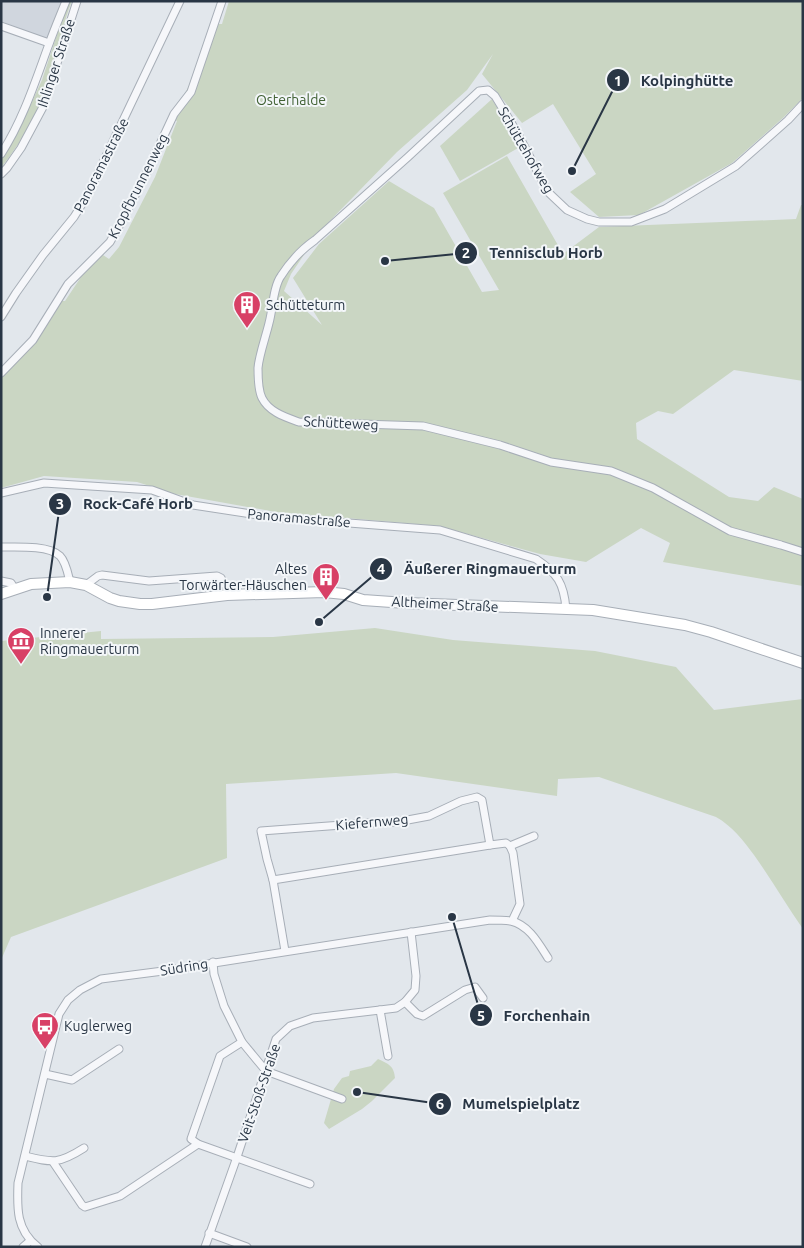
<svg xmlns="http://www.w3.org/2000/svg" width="804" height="1248" viewBox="0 0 804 1248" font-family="Ubuntu,sans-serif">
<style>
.built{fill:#d0d6de}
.green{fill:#cad6c3}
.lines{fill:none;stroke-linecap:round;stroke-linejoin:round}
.street-casing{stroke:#a7aeb7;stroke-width:9}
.secondary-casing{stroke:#a7aeb7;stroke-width:12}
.street{stroke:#f6f7fa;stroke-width:7}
.secondary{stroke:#fff;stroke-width:10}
.labels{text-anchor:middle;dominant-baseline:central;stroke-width:4;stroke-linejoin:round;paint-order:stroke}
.street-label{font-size:14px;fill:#293645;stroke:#f3f6f9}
.park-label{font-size:14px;fill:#426235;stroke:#f3f6f9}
.poi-label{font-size:14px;fill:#293645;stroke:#f3f6f9;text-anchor:start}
.leader{fill:none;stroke:#293645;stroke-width:2}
.callout-dot{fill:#293645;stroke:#f3f6f9;stroke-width:2}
.mark-label{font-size:15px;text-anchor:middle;font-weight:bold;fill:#fff}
.callout-label{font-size:15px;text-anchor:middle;font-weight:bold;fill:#293645;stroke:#f3f6f9;stroke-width:4;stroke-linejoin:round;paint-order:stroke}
</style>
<rect width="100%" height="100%" fill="#e2e7ec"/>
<!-- built -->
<polygon class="built" points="1,1 62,1 48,40 1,21"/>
<!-- green -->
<g class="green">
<path d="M68,1H72C63,22 60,44 54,65C42,104 26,136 1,168V159L19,130L42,80Z"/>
<polygon points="229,1 803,1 803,98 784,117 732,163 639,215 599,217 570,192 596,174 553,104 522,123 482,74 493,54 467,90 397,152 320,231 291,274 284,291 322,325 293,278 319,244 389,181 434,208 482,292 499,290 443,193 507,156 563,254 599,227 796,219 801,205 803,205 803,381 734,370 673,414 658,411 636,423 637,439 729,497 758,501 774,487 803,499 803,586 663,562 670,543 641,528 586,562 540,554 439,526 276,512 175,494 137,482 44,476 1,488 1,376 34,345 62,301 65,301 83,274 103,255 109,259 119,247 155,177 177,121 172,118 192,80 217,24 222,24"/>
<polygon points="492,99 520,147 460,181 440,146"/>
<path d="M375,628L453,640L595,651L676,667L714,710L803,699V929C786,905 771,879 754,855C743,840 732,826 716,817L599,777L558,779L557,796L396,773L226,784L227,858L11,937L1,960V641L101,631V639L273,637Z"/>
<path d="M378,1059C389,1064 394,1066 395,1078L372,1101L362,1109L329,1129L324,1123L334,1089L342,1078L349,1076L350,1071L371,1066Z"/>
</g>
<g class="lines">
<defs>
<g id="street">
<polyline points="1,26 49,43"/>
<path d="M803,104L788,120L736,166L665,209L631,222H599L587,219L567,210L548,192L518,134L495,96L488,90L479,91L408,157L315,240C302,249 290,262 281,276C273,287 273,309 269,323C266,336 259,355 258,368C258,377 258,390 262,398C269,412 285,417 299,422L423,426L500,445L551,462L611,471L653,488L730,531L781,545L803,552"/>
<path d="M1,154C23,120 35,82 49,44C54,30 60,16 66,1"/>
<polyline points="1,174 7,168 21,148 43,107 77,1"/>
<polyline points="1,317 16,293 43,255 74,217 87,196 180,1"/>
<polyline points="1,373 33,340 68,284 110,242 124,217 147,172 174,114 191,92 222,1"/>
<path d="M1,493L44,483L152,490L193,505L271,517L440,530L536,559C557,573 564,583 566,609"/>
<path d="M1,547C16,547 49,545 60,556C66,562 68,574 70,582"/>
<polyline points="1,581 11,583 15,589"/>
<polyline points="86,585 98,576 102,575 149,581 217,576 221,578 225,585"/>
<polyline points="510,846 513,853 520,904 512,921"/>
<polyline points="273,880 267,859 261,831 369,823 397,822 429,816 461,801 477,797 482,800 490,845"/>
<polyline points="285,951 273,880 490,845 506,843 510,846 534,836"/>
<polyline points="213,962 214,974 224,1006 242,1042 266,1071 342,1099"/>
<polyline points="405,1002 417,1014 423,1016 465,990 475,987 483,998"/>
<polyline points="380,1010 388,1056"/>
<polyline points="45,1074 72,1080 119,1049"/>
<polyline points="198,1144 310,1184"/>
<path d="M25,1156C53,1163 59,1164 84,1148"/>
<polyline points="53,1162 82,1205 85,1207 120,1196 198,1144 191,1139 220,1056 242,1042"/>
<polyline points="209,1233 247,1247"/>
<polyline points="23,1247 30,1241"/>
<path d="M38,1247C16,1230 17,1208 18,1183L59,1014L68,1000L80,990L101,979L163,971L490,920C497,920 504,920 511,921C529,925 539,944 548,958"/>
<polyline points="205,1247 237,1157 276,1039 290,1026 313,1018 380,1010 396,1008 405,1002 415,990 416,976 411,932"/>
</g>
<polyline id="secondary" points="1,594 31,584 70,582 86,585 110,598 119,601 140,604 152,604 227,595 324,592 344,594 363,600 406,603 593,610 685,625 711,632 803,663"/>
</defs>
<!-- street casing -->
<use href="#street" class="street-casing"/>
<!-- secondary casing -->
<use href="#secondary" class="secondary-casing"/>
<!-- street -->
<use href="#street" class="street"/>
<!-- secondary -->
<use href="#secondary" class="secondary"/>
</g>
<!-- icons -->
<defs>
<symbol id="building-pin" viewBox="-11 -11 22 30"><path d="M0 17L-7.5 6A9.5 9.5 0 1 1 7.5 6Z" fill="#d84066" stroke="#f3f6f9"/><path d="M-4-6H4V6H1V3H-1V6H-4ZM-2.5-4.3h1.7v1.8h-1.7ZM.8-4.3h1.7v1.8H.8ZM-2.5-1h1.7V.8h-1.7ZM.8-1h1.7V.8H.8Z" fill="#fff"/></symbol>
<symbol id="museum-pin" viewBox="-11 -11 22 30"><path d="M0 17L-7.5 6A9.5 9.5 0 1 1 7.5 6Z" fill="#d84066" stroke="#f3f6f9"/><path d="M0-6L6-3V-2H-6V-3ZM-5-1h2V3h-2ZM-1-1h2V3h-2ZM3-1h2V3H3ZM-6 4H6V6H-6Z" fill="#fff"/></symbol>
<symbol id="bus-pin" viewBox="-11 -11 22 30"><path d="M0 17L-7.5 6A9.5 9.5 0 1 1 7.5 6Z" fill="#d84066" stroke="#f3f6f9"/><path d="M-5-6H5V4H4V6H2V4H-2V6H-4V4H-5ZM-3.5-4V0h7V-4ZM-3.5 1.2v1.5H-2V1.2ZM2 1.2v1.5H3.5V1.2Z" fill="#fff"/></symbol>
</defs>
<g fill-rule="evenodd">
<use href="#building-pin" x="231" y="289" width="32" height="43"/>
<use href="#building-pin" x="310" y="561" width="32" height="43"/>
<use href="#museum-pin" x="5" y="625" width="32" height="43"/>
<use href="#bus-pin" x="29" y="1010" width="32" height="43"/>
</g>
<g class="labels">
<!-- street labels -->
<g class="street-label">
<text transform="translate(56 63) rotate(-72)">Ihlinger Straße</text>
<text transform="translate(526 150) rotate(60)">Schüttehofweg</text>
<text transform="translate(101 165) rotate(-63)">Panoramastraße</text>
<text transform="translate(138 186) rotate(-63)">Kropfbrunnenweg</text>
<text transform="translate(341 423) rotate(3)">Schütteweg</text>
<text transform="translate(299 518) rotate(5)">Panoramastraße</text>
<text transform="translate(445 604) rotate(3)">Altheimer Straße</text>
<text transform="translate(372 822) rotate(-5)">Kiefernweg</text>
<text transform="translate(184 967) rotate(-9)">Südring</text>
<text transform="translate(259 1093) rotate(-71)">Veit-Stoß-Straße</text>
</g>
<!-- park labels -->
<g class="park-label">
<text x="291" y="100">Osterhalde</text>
</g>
<!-- poi labels -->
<g class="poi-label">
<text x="266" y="305">Schütteturm</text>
<text x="307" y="569" text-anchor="end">Altes<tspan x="307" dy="16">Torwärter-Häuschen</tspan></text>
<text x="40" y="633">Innerer<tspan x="40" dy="16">Ringmauerturm</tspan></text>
<text x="64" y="1026">Kuglerweg</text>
</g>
</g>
<!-- callouts -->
<path class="leader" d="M572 171L618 80M385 261L466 253M47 597L60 504M319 622L381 569M452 917L481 1015M357 1092L440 1104"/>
<g class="callout-dot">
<circle cx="572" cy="171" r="5"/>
<circle cx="385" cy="261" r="5"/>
<circle cx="47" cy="597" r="5"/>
<circle cx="319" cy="622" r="5"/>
<circle cx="452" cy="917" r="5"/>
<circle cx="357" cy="1092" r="5"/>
<circle cx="618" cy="80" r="12"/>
<circle cx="466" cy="253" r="12"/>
<circle cx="60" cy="504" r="12"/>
<circle cx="381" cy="569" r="12"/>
<circle cx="481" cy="1015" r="12"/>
<circle cx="440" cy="1104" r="12"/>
</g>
<g class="mark-label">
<text x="618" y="86">1</text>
<text x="466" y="258">2</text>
<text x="60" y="509">3</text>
<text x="381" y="574">4</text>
<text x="481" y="1021">5</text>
<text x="440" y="1109">6</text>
</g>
<g class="callout-label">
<text x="687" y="86">Kolpinghütte</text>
<text x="546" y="258">Tennisclub Horb</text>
<text x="138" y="509">Rock-Café Horb</text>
<text x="490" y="574">Äußerer Ringmauerturm</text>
<text x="547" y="1021">Forchenhain</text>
<text x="521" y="1109">Mumelspielplatz</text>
</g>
<!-- border -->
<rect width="804" height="1248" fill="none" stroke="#293645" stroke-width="5"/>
</svg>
